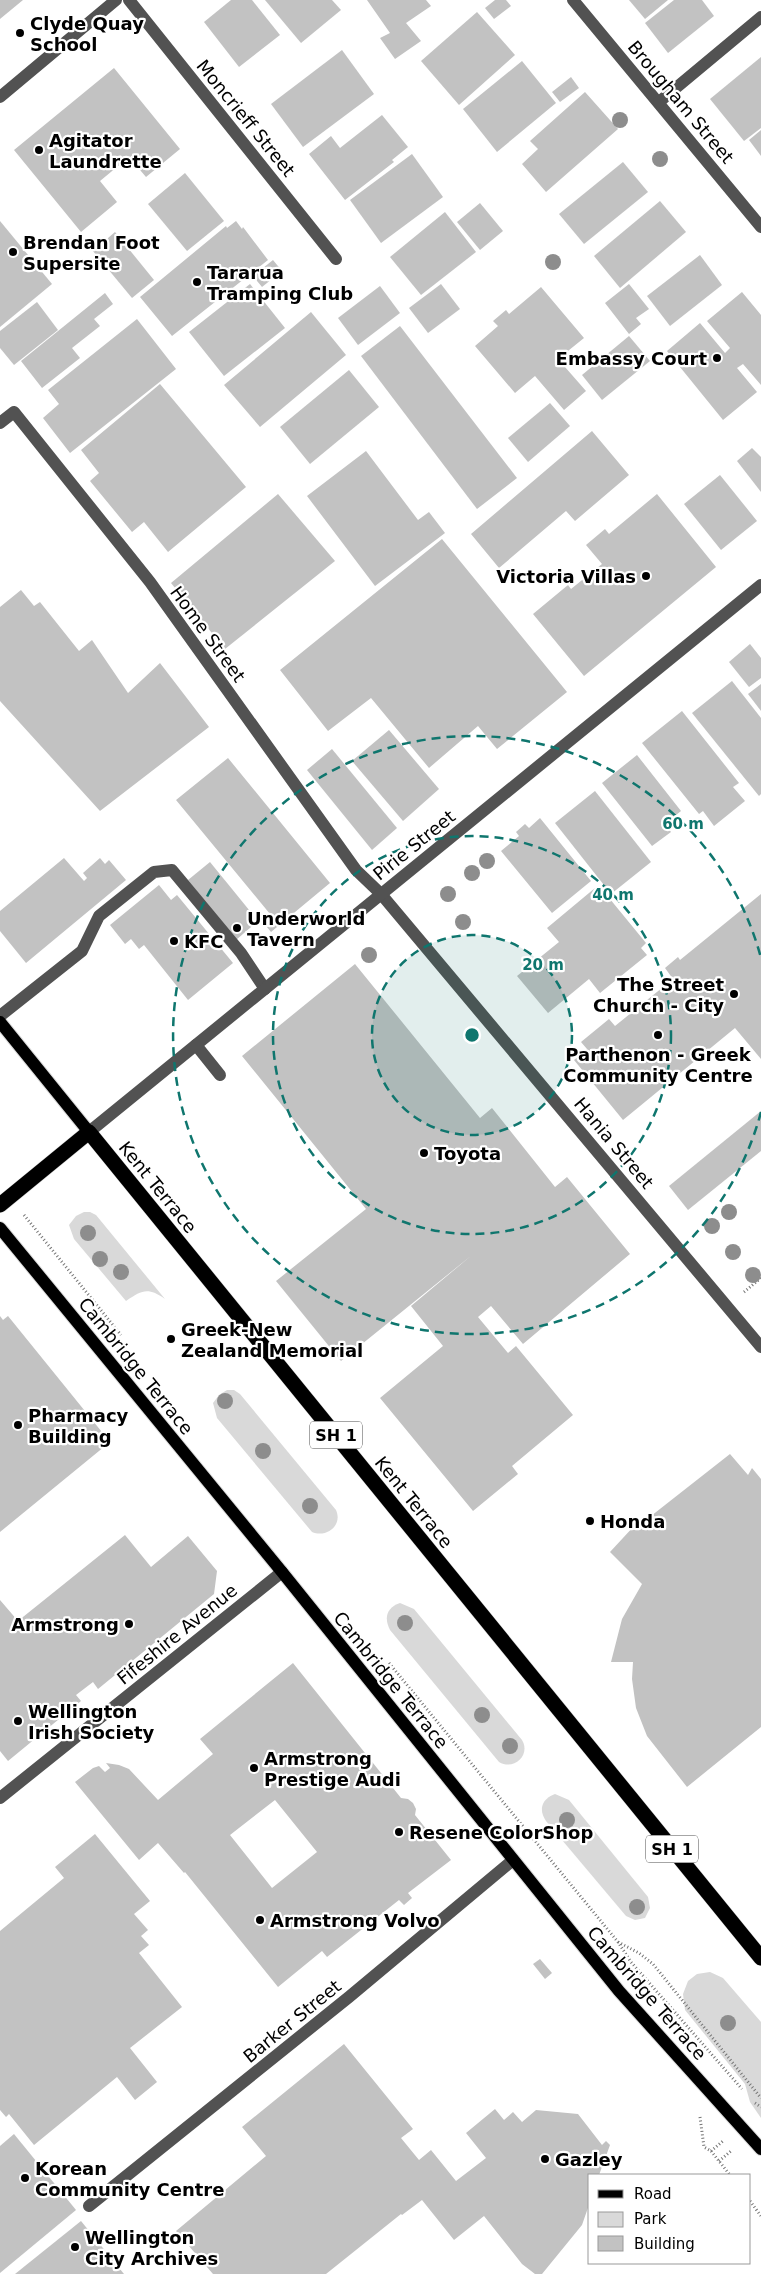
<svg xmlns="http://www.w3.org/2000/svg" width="761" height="2274" viewBox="0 0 761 2274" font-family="'DejaVu Sans',sans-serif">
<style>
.green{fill:#d9d9d9}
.building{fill:#c2c2c2;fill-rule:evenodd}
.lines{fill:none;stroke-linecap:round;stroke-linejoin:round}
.major-casing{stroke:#dbdbdb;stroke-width:14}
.highway-casing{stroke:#dbdbdb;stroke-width:16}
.path{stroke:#747474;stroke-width:3;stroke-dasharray:1 2.5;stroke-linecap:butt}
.minor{stroke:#525252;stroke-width:12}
.major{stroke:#000;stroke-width:12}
.highway{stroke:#000;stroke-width:15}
.tree{fill:#8d8d8d}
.ring{fill:none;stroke:#0f766e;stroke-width:2.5;stroke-dasharray:9 6}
.poi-dot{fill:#000;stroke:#fff;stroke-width:2}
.labels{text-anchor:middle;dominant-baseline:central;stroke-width:4.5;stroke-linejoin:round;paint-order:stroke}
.shield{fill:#fff;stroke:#4c4c4c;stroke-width:1}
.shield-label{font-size:16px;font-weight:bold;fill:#000}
.poi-label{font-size:18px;font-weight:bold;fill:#000;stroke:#fff;text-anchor:start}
.street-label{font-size:18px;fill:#000;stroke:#fff}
.centre{fill:#0f766e;stroke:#fff;stroke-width:2.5}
.ring-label{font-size:15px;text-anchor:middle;font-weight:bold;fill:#0f766e;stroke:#fff;stroke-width:4.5;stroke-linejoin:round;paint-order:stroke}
</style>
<rect width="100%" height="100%" fill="#fff"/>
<!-- green -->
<g class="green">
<path d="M84,1212H90L96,1215L165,1299C148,1287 142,1290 126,1301L74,1239L69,1225L76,1216Z"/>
<path d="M227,1390H234L240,1394L336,1510C343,1526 326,1538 312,1532L217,1418L213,1403L219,1395Z"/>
<path d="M400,1603L414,1609L522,1740C531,1755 514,1771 499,1762L390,1630C384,1618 386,1608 400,1603Z"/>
<path d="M555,1794L569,1800L648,1897L650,1908L645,1918L635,1920L626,1916L546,1821C538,1809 542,1799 555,1794Z"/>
<polygon points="710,1972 723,1978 761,2022 761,2118 750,2102 745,2084 685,2010 683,1994 688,1981 697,1974"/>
</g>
<!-- building -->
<g class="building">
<polygon points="0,0 23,0 0,19"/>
<polygon points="231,0 252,0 280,35 239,67 204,22"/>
<polygon points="265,0 332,0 341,10 301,43"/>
<polygon points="367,0 426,0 431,6 406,23 421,41 395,59 380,38 390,33"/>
<polygon points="495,0 506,0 511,6 494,19 485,8"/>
<polygon points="629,0 668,0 645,19"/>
<polygon points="674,0 702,0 714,16 668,53 645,23"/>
<polygon points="477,12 515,55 459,105 421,61"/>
<polygon points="342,50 374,94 303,147 271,104"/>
<polygon points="761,57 761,128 744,141 710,99"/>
<polygon points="522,61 556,103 497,152 463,109"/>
<polygon points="114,68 180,149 146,177 129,157 100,181 117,202 81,232 14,150"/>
<polygon points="571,77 579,88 560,102 552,92"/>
<polygon points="585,92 618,129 546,192 522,164 538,149 530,141"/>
<polygon points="382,115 408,147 392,160 394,162 345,200 309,154 331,136 340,148"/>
<polygon points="761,130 761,156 749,140"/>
<polygon points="412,154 443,197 381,243 350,200"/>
<polygon points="623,162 648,192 584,244 559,214"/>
<polygon points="185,173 224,221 187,251 148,204"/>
<polygon points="660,201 686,232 620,288 594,256"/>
<polygon points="480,203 503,231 480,250 457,222"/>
<polygon points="445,212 476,252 421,295 390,257"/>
<polygon points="0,221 52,284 0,327"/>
<polygon points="236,221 242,229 243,227 268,260 172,336 140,297 226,226 227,228"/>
<polygon points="115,232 154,280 132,298 93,251"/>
<polygon points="700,255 722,285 670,326 647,296"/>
<polygon points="273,260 282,271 262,287 253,276"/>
<polygon points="250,284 285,328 224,376 189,332"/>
<polygon points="441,284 460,309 428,333 409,308"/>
<polygon points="629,284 649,309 636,318 641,324 629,334 605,303"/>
<polygon points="380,286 400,313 358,345 338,318"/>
<polygon points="541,287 584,338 558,359 586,391 564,410 535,376 515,393 475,346 498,326 493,321 506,310 509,314"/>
<polygon points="742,292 761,315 761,385 743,364 737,368 757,392 723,420 667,351 700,323 725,353 730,348 707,321"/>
<polygon points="105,293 113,304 94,319 100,326 72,348 80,358 42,388 21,361"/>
<polygon points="37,302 58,330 14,365 0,348 0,331"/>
<polygon points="311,312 346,355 260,427 224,385"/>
<polygon points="137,319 176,369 70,453 43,418 59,404 48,390"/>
<polygon points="400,326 517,478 477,509 361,356"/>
<polygon points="629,336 650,361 602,400 582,375"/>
<polygon points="349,370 379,407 310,464 280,427"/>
<polygon points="160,384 246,487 168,552 144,522 132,532 90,481 99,473 81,450"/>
<polygon points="550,403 570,426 528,462 508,438"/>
<polygon points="592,431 629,475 575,521 566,511 499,568 471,534"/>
<polygon points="752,448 761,457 761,492 737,461"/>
<polygon points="366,451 418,520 429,512 445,533 375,586 307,496"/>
<polygon points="720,475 757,521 721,550 684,504"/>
<polygon points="278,494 335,561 225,649 171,583"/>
<polygon points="657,494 716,567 584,676 533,614 568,585 571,589 602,564 586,545 605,529 609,534"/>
<polygon points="442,539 567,692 497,749 478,726 429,768 371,698 328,731 280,670"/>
<polygon points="21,590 34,606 40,602 79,651 92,640 128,693 160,663 209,727 100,811 0,701 0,607"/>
<polygon points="750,644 761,658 761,678 749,687 729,662"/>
<polygon points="732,681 761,718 761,794 759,796 692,713"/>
<polygon points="761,684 761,711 748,694"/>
<polygon points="682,711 739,783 733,787 745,801 714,826 703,811 699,814 642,743"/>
<polygon points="389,730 439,789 403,821 352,761"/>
<polygon points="332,749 397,828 372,850 307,770"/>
<polygon points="637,755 681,811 665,824 671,832 652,846 602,783"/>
<polygon points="228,758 330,883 271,932 262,921 270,914 176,800"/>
<polygon points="595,791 651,862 611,894 555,823"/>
<polygon points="540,818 591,881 552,913 501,851 519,836 516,832 525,824 529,828"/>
<polygon points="64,858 84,881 87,878 83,873 100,858 105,864 109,860 126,880 26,963 0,931 0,911"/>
<polygon points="210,862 258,921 236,940 188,880"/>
<polygon points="159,885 171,900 177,895 233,963 188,1000 144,945 139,949 131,939 125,944 110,925"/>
<polygon points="595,888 601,896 605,893 646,943 641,948 647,955 600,993 589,979 548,1013 517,976 559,942 547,928"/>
<polygon points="761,894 761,1059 735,1028 623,1120 574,1060 587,1049 581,1042 609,1019 615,1026 673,979 665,968 678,957 680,960"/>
<polygon points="355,964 480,1118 492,1108 555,1187 567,1177 630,1254 523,1344 491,1306 478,1317 508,1353 516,1346 573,1415 512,1466 518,1474 473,1511 380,1398 443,1346 411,1306 472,1255 341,1361 276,1281 366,1209 242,1056"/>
<polygon points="761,1111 761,1151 688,1210 669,1186"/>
<polygon points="0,1316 3,1320 8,1316 110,1442 0,1532"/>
<polygon points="730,1454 748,1475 752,1468 761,1479 761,1727 687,1787 647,1736 636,1708 632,1679 633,1662 611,1662 622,1619 642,1584 610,1552 635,1525 637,1527"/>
<polygon points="125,1535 151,1567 188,1536 217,1571 214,1594 98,1689 93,1682 76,1695 81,1701 8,1761 0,1751 0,1600 18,1621"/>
<path d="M293,1663L401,1798L408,1799L413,1803L416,1809L415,1815L451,1860L408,1893L412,1898L404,1905L399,1900L327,1957L322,1951L278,1987L185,1872L184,1873L158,1843L139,1860L75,1782L93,1768L99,1766L105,1772L110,1768L106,1763L119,1765L129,1769L158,1800L213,1754L200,1739ZM275,1800L317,1852L272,1888L230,1835Z"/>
<polygon points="95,1834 150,1901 134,1914 148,1930 141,1936 149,1945 139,1953 182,2007 130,2048 157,2082 135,2100 117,2077 34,2145 9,2114 6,2117 0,2110 0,1931 64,1878 55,1867"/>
<polygon points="540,1959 552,1973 545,1979 533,1964"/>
<polygon points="344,2044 413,2129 401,2138 419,2160 431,2150 456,2181 486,2158 466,2133 495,2109 504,2120 513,2112 522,2122 536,2110 578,2114 602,2145 606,2141 610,2145 599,2175 590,2175 590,2202 582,2225 542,2274 535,2274 522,2264 484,2216 454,2240 422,2200 402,2215 401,2214 326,2274 213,2274 176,2231 266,2156 242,2127"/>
<polygon points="14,2134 76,2210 0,2273 0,2146"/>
<polygon points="81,2221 124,2274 15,2274"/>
</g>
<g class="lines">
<defs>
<g id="major">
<polyline points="0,1022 89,1132"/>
<polyline points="0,1228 282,1572 619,1991 761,2149"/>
</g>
<polyline id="highway" points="0,1205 89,1132 761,1958"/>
</defs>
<!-- major casing -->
<use href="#major" class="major-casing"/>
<!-- highway casing -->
<use href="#highway" class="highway-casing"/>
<!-- path -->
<g class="path">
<polyline points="24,1215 121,1335"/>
<polyline points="744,1292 761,1278"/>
<polyline points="389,1663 618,1942 631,1962 742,2089"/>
<polyline points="618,1942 639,1953 653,1964 761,2098"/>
<polyline points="755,2103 761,2107"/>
<polyline points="700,2117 704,2147 711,2151 730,2175"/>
<polyline points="711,2151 723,2141"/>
<polyline points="719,2161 731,2151"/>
<polyline points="750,2201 761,2216"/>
</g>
<!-- minor -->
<g class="minor">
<polyline points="129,0 336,259"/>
<polyline points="573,0 761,227"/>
<polyline points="0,97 116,0"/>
<polyline points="659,102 761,17"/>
<polyline points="0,423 14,412 150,582 356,870 381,894 761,1347"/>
<polyline points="0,1016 82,951 99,916 154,872 172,870 241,953 265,989"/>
<polyline points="196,1045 220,1075"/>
<polyline points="89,1132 761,585"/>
<polyline points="0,1798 282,1572"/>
<polyline points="89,2206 349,1997 513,1860"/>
</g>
<!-- major -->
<use href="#major" class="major"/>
<!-- highway -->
<use href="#highway" class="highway"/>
</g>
<!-- trees -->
<g class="tree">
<circle cx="620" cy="120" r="8"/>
<circle cx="660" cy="159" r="8"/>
<circle cx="553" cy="262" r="8"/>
<circle cx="487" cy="861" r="8"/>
<circle cx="472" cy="873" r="8"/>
<circle cx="448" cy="894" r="8"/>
<circle cx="463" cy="922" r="8"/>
<circle cx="369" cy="955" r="8"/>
<circle cx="729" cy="1212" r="8"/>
<circle cx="712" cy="1226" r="8"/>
<circle cx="88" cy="1233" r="8"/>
<circle cx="733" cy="1252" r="8"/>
<circle cx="100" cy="1259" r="8"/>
<circle cx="121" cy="1272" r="8"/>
<circle cx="753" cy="1275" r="8"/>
<circle cx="225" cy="1401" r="8"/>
<circle cx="263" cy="1451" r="8"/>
<circle cx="310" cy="1506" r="8"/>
<circle cx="405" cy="1623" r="8"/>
<circle cx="482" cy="1715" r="8"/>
<circle cx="510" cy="1746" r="8"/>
<circle cx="567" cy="1820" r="8"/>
<circle cx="637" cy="1907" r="8"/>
<circle cx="728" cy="2023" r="8"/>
</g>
<!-- distance rings -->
<circle cx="472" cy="1035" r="100" fill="#0f766e" fill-opacity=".12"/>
<g class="ring">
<circle cx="472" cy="1035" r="100"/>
<circle cx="472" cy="1035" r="199"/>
<path d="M761 1112A299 299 0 1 1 761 958"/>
</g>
<!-- markers -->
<g class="poi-dot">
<circle cx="20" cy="33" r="5"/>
<circle cx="39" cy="150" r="5"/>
<circle cx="13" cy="252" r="5"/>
<circle cx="197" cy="282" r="5"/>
<circle cx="717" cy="358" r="5"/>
<circle cx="646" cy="576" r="5"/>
<circle cx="237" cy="928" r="5"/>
<circle cx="174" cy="941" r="5"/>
<circle cx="734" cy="994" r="5"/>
<circle cx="658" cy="1035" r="5"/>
<circle cx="424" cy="1153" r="5"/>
<circle cx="171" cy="1339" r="5"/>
<circle cx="18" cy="1425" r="5"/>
<circle cx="590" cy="1521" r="5"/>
<circle cx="129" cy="1624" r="5"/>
<circle cx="18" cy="1721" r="5"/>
<circle cx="254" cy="1768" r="5"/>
<circle cx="399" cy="1832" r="5"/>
<circle cx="260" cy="1920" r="5"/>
<circle cx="545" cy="2159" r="5"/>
<circle cx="25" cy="2178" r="5"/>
<circle cx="75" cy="2247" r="5"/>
</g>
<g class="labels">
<!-- shield labels -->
<g class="shield">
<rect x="310" y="1421.5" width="52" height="27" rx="4"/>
<rect x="646" y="1835.5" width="52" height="27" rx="4"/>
</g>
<g class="shield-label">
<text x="336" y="1435">SH 1</text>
<text x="672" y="1849">SH 1</text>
</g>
<!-- poi labels -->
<g class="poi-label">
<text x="30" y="23">Clyde Quay<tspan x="30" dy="21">School</tspan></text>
<text x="49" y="140">Agitator<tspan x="49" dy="21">Laundrette</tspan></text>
<text x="23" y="242">Brendan Foot<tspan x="23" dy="21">Supersite</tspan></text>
<text x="207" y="272">Tararua<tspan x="207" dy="21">Tramping Club</tspan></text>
<text x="707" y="358" text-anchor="end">Embassy Court</text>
<text x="636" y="576" text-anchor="end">Victoria Villas</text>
<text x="247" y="918">Underworld<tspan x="247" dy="21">Tavern</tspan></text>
<text x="184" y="941">KFC</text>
<text x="724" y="984" text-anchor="end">The Street<tspan x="724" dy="21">Church - City</tspan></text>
<text x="658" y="1054" text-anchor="middle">Parthenon - Greek<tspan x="658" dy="21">Community Centre</tspan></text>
<text x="434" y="1153">Toyota</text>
<text x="181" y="1329">Greek-New<tspan x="181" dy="21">Zealand Memorial</tspan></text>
<text x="28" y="1415">Pharmacy<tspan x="28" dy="21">Building</tspan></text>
<text x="600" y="1521">Honda</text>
<text x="119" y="1624" text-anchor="end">Armstrong</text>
<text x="28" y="1711">Wellington<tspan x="28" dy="21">Irish Society</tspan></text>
<text x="264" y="1758">Armstrong<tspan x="264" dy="21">Prestige Audi</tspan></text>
<text x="409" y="1832">Resene ColorShop</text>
<text x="270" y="1920">Armstrong Volvo</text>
<text x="555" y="2159">Gazley</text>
<text x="35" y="2168">Korean<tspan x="35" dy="21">Community Centre</tspan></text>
<text x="85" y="2237">Wellington<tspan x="85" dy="21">City Archives</tspan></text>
</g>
<!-- street labels -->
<g class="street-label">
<text transform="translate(681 102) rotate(50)">Brougham Street</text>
<text transform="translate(246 118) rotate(51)">Moncrieff Street</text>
<text transform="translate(208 634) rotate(54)">Home Street</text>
<text transform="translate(414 845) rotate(-39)">Pirie Street</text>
<text transform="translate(614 1143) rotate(50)">Hania Street</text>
<text transform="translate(158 1187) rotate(51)">Kent Terrace</text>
<text transform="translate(136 1366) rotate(51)">Cambridge Terrace</text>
<text transform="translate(414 1502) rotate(51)">Kent Terrace</text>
<text transform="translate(177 1634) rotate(-39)">Fifeshire Avenue</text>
<text transform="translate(391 1680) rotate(51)">Cambridge Terrace</text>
<text transform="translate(647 1993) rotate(49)">Cambridge Terrace</text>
<text transform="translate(292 2021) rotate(-39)">Barker Street</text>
</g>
</g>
<circle cx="472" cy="1035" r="8" class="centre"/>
<g class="ring-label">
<text x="683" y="829">60 m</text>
<text x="613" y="900">40 m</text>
<text x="543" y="970">20 m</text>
</g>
<!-- legend -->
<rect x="588" y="2174" width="162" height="90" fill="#ffffff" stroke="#999999"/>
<rect x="598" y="2190" width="25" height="8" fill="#000000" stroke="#999999"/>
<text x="634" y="2199" font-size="15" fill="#000000">Road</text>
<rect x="598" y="2212" width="25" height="15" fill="#d9d9d9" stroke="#999999"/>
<text x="634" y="2224" font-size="15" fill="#000000">Park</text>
<rect x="598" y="2236" width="25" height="15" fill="#c2c2c2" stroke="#999999"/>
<text x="634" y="2249" font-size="15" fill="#000000">Building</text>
</svg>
